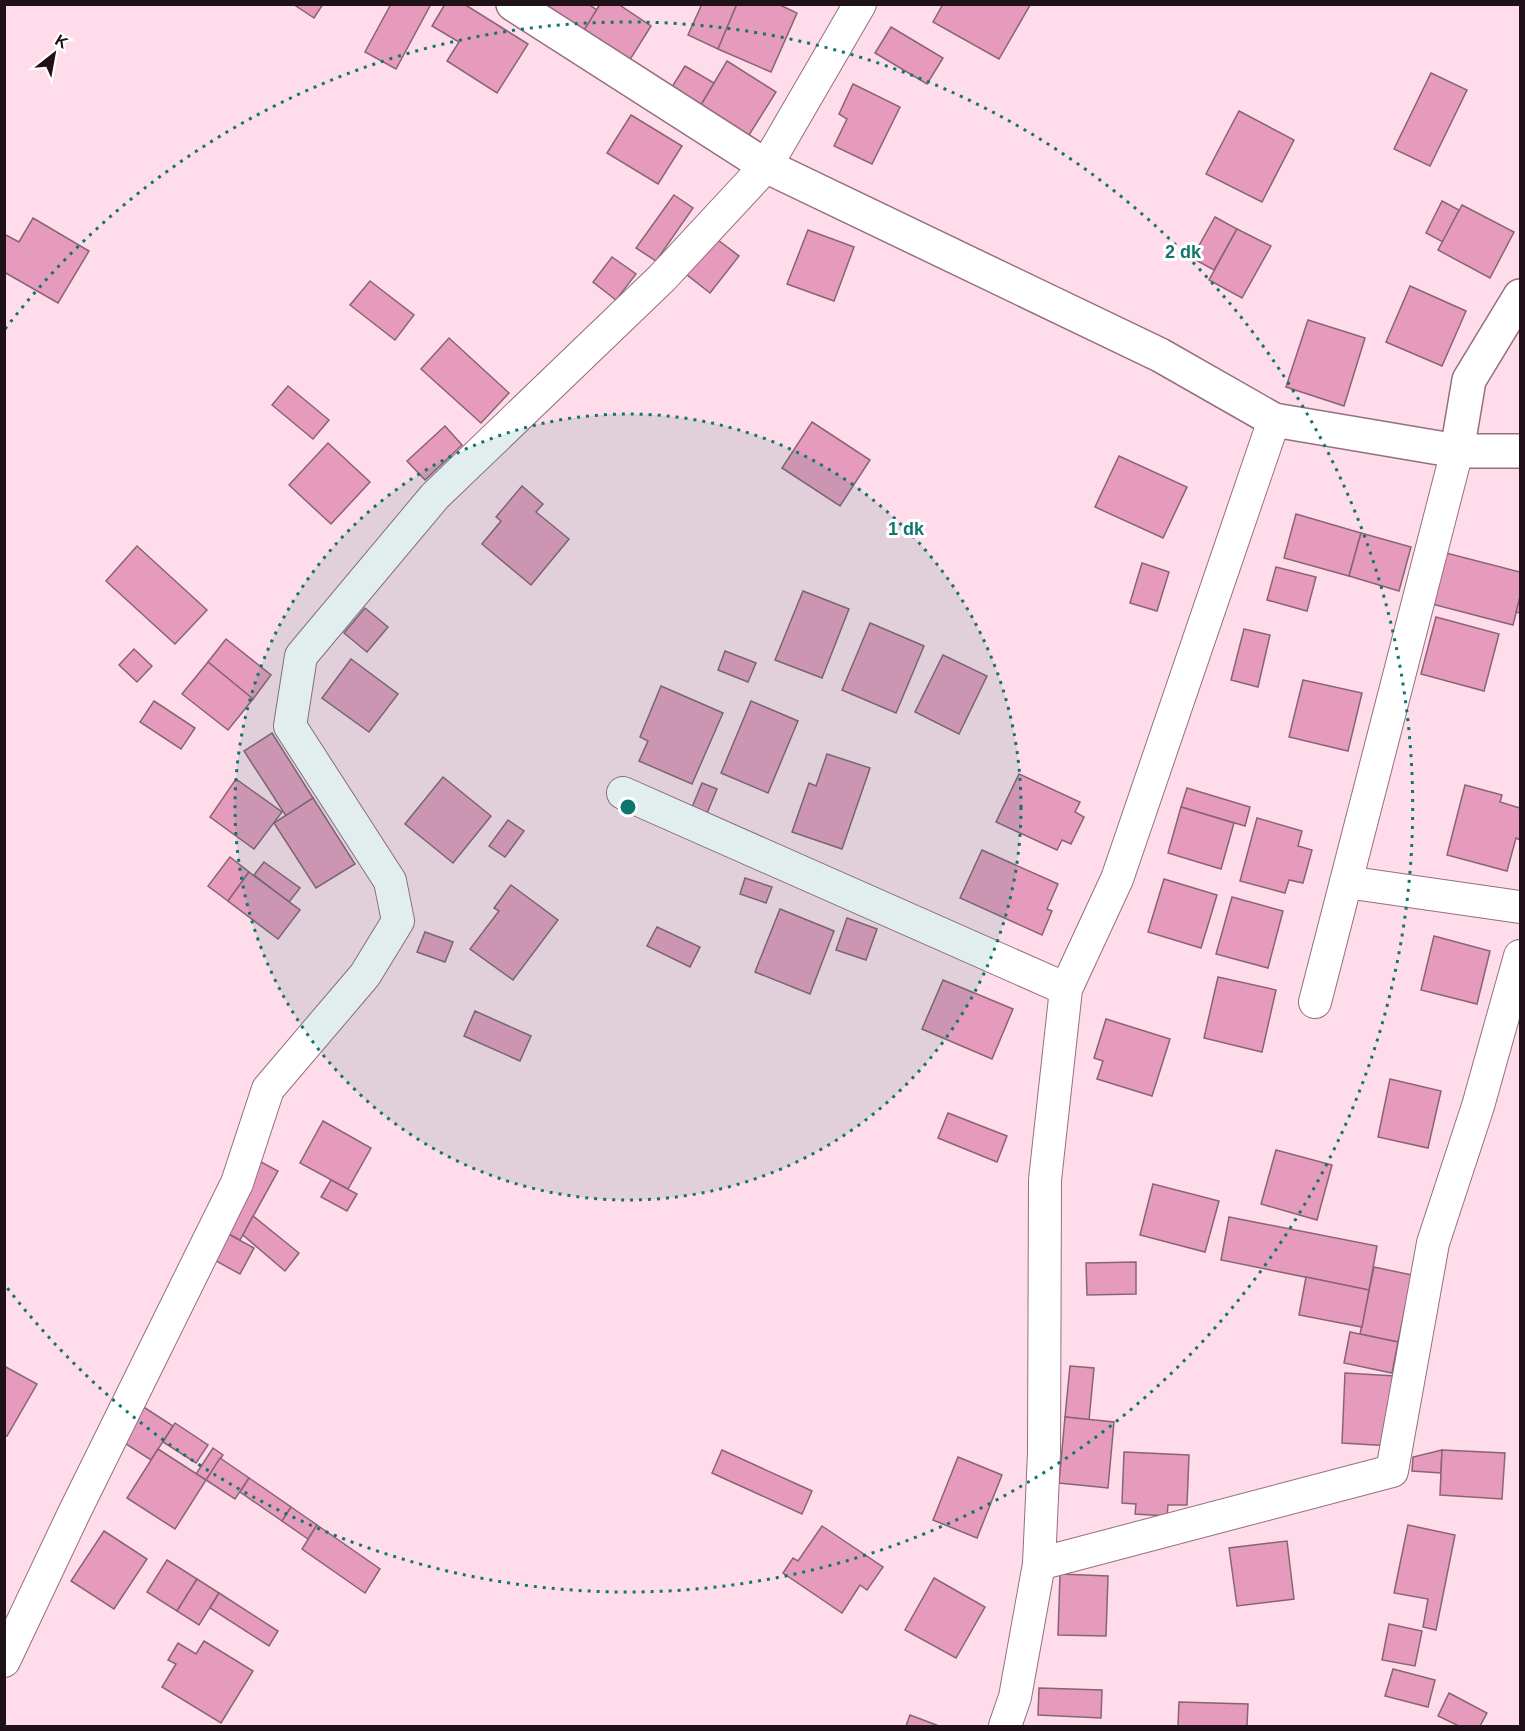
<svg xmlns="http://www.w3.org/2000/svg" width="1525" height="1731" viewBox="0 0 1525 1731" font-family="Arial,sans-serif">
<style>
.building{fill:#e69bbd;stroke:#886474;stroke-width:1.5}
.lines{fill:none;stroke-linecap:round;stroke-linejoin:round}
.minor-casing{stroke:#956f80;stroke-width:34}
.tertiary-casing{stroke:#956f80;stroke-width:36}
.minor{stroke:#fff;stroke-width:32}
.tertiary{stroke:#fff;stroke-width:33}
.ring{fill:none;stroke:#0f766e;stroke-width:3;stroke-dasharray:3 6}
.centre{fill:#0f766e;stroke:#fff;stroke-width:3}
.ring-label{font-size:18px;text-anchor:middle;font-weight:bold;fill:#0f766e;stroke:#fff;stroke-width:6;stroke-linejoin:round;paint-order:stroke}
</style>
<rect width="100%" height="100%" fill="#fedcea"/>
<!-- building -->
<g class="building">
<polygon points="293,4 323,4 314,18"/>
<polygon points="391,4 431,4 396,69 365,52"/>
<polygon points="445,4 464,4 528,44 497,93 447,61 459,42 432,26"/>
<polygon points="528,4 588,4 597,10 580,37"/>
<polygon points="600,4 618,4 651,26 626,66 580,37"/>
<polygon points="702,4 737,4 718,49 688,35"/>
<polygon points="737,4 778,4 797,13 771,72 718,49"/>
<polygon points="943,4 1029,4 1030,5 999,59 933,22"/>
<polygon points="891,27 943,58 927,84 875,53"/>
<polygon points="727,61 776,92 744,143 696,113"/>
<polygon points="685,66 714,83 696,113 667,95"/>
<polygon points="1431,73 1467,90 1430,166 1394,149"/>
<polygon points="853,84 900,107 872,164 834,146 847,119 839,114"/>
<polygon points="1239,111 1294,140 1262,202 1206,174"/>
<polygon points="631,115 682,146 658,184 607,153"/>
<polygon points="674,195 693,208 656,261 636,248"/>
<polygon points="1442,201 1459,210 1443,242 1426,233"/>
<polygon points="1462,205 1514,232 1490,278 1438,250"/>
<polygon points="1215,217 1237,229 1214,270 1192,258"/>
<polygon points="33,218 89,251 58,303 4,272 4,234 19,242"/>
<polygon points="1237,229 1271,246 1242,298 1209,280"/>
<polygon points="808,230 854,247 834,301 787,284"/>
<polygon points="714,237 739,256 710,293 686,274"/>
<polygon points="612,257 636,274 616,300 593,282"/>
<polygon points="370,281 414,315 395,340 350,305"/>
<polygon points="1410,286 1466,311 1442,366 1386,342"/>
<polygon points="1308,320 1365,338 1344,406 1286,387"/>
<polygon points="449,338 509,393 481,423 421,369"/>
<polygon points="288,386 329,420 313,439 272,405"/>
<polygon points="812,422 870,460 840,506 782,468"/>
<polygon points="445,426 462,445 425,480 407,461"/>
<polygon points="328,443 370,482 331,524 289,485"/>
<polygon points="1119,456 1187,487 1163,538 1095,507"/>
<polygon points="522,486 543,504 536,512 569,539 531,585 482,544 501,521 496,517"/>
<polygon points="1296,514 1361,533 1349,576 1284,558"/>
<polygon points="1361,533 1411,547 1399,591 1349,576"/>
<polygon points="137,546 207,610 175,644 106,581"/>
<polygon points="1446,553 1520,572 1520,597 1513,625 1432,604"/>
<polygon points="1142,563 1169,572 1157,611 1130,603"/>
<polygon points="1276,567 1316,577 1307,611 1267,600"/>
<polygon points="803,591 849,609 822,678 775,660"/>
<polygon points="1520,597 1520,613 1516,612"/>
<polygon points="365,608 388,627 367,652 344,633"/>
<polygon points="1436,617 1499,634 1484,691 1421,674"/>
<polygon points="870,623 924,646 896,713 842,690"/>
<polygon points="1244,629 1270,635 1258,687 1231,680"/>
<polygon points="226,639 271,675 253,699 208,662"/>
<polygon points="134,649 152,666 137,682 119,665"/>
<polygon points="725,651 756,663 748,682 718,670"/>
<polygon points="943,655 987,676 959,734 915,712"/>
<polygon points="351,659 398,694 369,732 322,698"/>
<polygon points="208,662 253,699 228,730 182,694"/>
<polygon points="1303,680 1362,693 1348,751 1289,737"/>
<polygon points="661,686 723,713 692,784 639,761 648,741 640,737"/>
<polygon points="154,701 195,728 181,749 140,722"/>
<polygon points="751,701 798,721 768,793 721,773"/>
<polygon points="272,733 313,798 286,816 244,751"/>
<polygon points="827,754 870,768 842,849 792,832 809,783 816,786"/>
<polygon points="1019,774 1080,802 1075,812 1084,817 1071,844 1062,840 1057,850 996,822"/>
<polygon points="443,777 491,816 453,863 405,824"/>
<polygon points="236,779 282,812 254,849 210,817"/>
<polygon points="702,783 717,789 705,818 690,812"/>
<polygon points="1465,785 1502,795 1500,802 1520,808 1520,840 1516,838 1507,871 1447,855"/>
<polygon points="1187,788 1250,807 1245,826 1181,807"/>
<polygon points="313,798 355,864 316,888 274,823"/>
<polygon points="1181,807 1234,823 1221,869 1168,853"/>
<polygon points="1257,818 1302,831 1298,846 1312,850 1303,883 1289,880 1285,893 1240,881"/>
<polygon points="508,820 524,831 505,857 489,846"/>
<polygon points="982,850 1058,884 1047,909 1052,911 1042,935 960,898"/>
<polygon points="230,857 249,872 228,901 208,886"/>
<polygon points="264,862 300,888 289,902 254,875"/>
<polygon points="249,872 300,910 278,939 228,901"/>
<polygon points="745,878 772,887 766,903 740,894"/>
<polygon points="1164,879 1217,895 1201,948 1148,932"/>
<polygon points="511,885 558,920 513,980 470,949 499,911 494,908"/>
<polygon points="1232,897 1283,911 1268,968 1216,954"/>
<polygon points="780,909 834,931 810,994 755,972"/>
<polygon points="847,918 877,929 866,960 836,950"/>
<polygon points="657,927 700,947 690,967 647,946"/>
<polygon points="425,932 453,942 445,962 417,952"/>
<polygon points="1434,936 1490,951 1477,1004 1421,990"/>
<polygon points="1218,977 1276,990 1262,1052 1204,1038"/>
<polygon points="943,980 1013,1009 992,1059 922,1029"/>
<polygon points="475,1011 531,1036 520,1061 464,1036"/>
<polygon points="1106,1019 1170,1039 1152,1096 1097,1079 1103,1061 1094,1058"/>
<polygon points="1390,1079 1441,1091 1428,1148 1378,1137"/>
<polygon points="948,1113 1007,1136 997,1162 938,1138"/>
<polygon points="323,1121 371,1148 348,1189 300,1163"/>
<polygon points="1276,1150 1332,1165 1317,1220 1261,1204"/>
<polygon points="259,1161 278,1171 240,1240 221,1230"/>
<polygon points="331,1180 357,1194 347,1211 321,1197"/>
<polygon points="1153,1184 1219,1201 1205,1252 1140,1235"/>
<polygon points="253,1216 299,1253 285,1271 243,1235"/>
<polygon points="1229,1217 1377,1246 1369,1290 1221,1260"/>
<polygon points="221,1230 254,1248 240,1274 207,1256"/>
<polygon points="1136,1262 1136,1294 1087,1295 1086,1263"/>
<polygon points="1374,1267 1412,1275 1398,1342 1360,1334"/>
<polygon points="1306,1277 1369,1290 1362,1327 1299,1315"/>
<polygon points="1350,1332 1398,1342 1392,1373 1344,1363"/>
<polygon points="4,1366 37,1384 7,1436 4,1435"/>
<polygon points="1070,1366 1094,1368 1089,1420 1065,1417"/>
<polygon points="1345,1373 1395,1376 1391,1446 1342,1443"/>
<polygon points="142,1406 173,1426 151,1460 120,1440"/>
<polygon points="1065,1417 1114,1422 1108,1488 1059,1483"/>
<polygon points="175,1423 208,1445 196,1463 163,1442"/>
<polygon points="213,1448 223,1455 206,1480 196,1474"/>
<polygon points="158,1449 206,1480 175,1529 127,1498"/>
<polygon points="722,1450 812,1491 802,1514 712,1473"/>
<polygon points="1442,1450 1441,1473 1412,1471 1413,1457"/>
<polygon points="1442,1450 1505,1453 1502,1499 1440,1495"/>
<polygon points="1124,1452 1189,1455 1187,1505 1168,1505 1167,1516 1135,1514 1136,1504 1122,1503"/>
<polygon points="958,1457 1002,1475 977,1538 933,1520"/>
<polygon points="220,1458 249,1478 235,1499 206,1480"/>
<polygon points="249,1478 291,1507 282,1521 240,1492"/>
<polygon points="291,1507 317,1525 308,1539 282,1521"/>
<polygon points="317,1525 380,1569 365,1593 302,1549"/>
<polygon points="1408,1525 1455,1535 1436,1630 1423,1627 1428,1599 1394,1593"/>
<polygon points="822,1526 883,1567 867,1590 860,1585 842,1613 783,1573 793,1558 798,1561"/>
<polygon points="104,1531 147,1559 114,1609 71,1581"/>
<polygon points="1287,1541 1294,1599 1237,1606 1229,1548"/>
<polygon points="167,1560 197,1579 177,1611 147,1592"/>
<polygon points="1060,1574 1108,1576 1106,1636 1058,1635"/>
<polygon points="934,1578 985,1607 956,1658 905,1630"/>
<polygon points="197,1579 219,1593 199,1625 177,1611"/>
<polygon points="219,1593 278,1631 269,1646 210,1608"/>
<polygon points="1389,1624 1422,1631 1415,1666 1382,1660"/>
<polygon points="204,1641 253,1671 221,1723 162,1687 176,1664 168,1660 178,1643 196,1654"/>
<polygon points="1393,1669 1435,1680 1428,1707 1385,1696"/>
<polygon points="1039,1688 1102,1690 1101,1718 1038,1715"/>
<polygon points="1449,1693 1487,1713 1480,1726 1459,1726 1438,1716"/>
<polygon points="1179,1702 1248,1704 1247,1726 1178,1726"/>
<polygon points="910,1715 939,1726 906,1726"/>
</g>
<g class="lines">
<defs>
<g id="minor">
<polyline points="623,793 1066,989"/>
<polyline points="1346,882 1520,907"/>
<polyline points="1315,1002 1457,451"/>
<polyline points="1039,1564 1392,1471 1433,1243 1478,1106 1520,956"/>
<polyline points="4,1661 74,1513 237,1183 268,1089 365,975 398,921 390,881 290,726 301,656 435,496 662,278 766,166 860,4"/>
<polyline points="1005,1726 1015,1697 1039,1564 1044,1453 1045,1180 1066,989 1117,879 1274,420"/>
</g>
<g id="tertiary">
<polyline points="513,4 766,166 1160,355 1274,420 1457,451 1520,451"/>
<polyline points="1457,451 1469,380 1520,296"/>
</g>
</defs>
<!-- minor casing -->
<use href="#minor" class="minor-casing"/>
<!-- tertiary casing -->
<use href="#tertiary" class="tertiary-casing"/>
<!-- minor -->
<use href="#minor" class="minor"/>
<!-- tertiary -->
<use href="#tertiary" class="tertiary"/>
</g>
<!-- distance rings -->
<circle cx="628" cy="807" r="393" fill="#0f766e" fill-opacity=".12"/>
<g class="ring">
<circle cx="628" cy="807" r="393"/>
<path d="M5 329A785 785 0 1 1 5 1285"/>
</g>
<circle cx="628" cy="807" r="9" class="centre"/>
<g class="ring-label">
<text x="1183" y="258">2 dk</text>
<text x="906" y="535">1 dk</text>
</g>
<!-- border -->
<rect width="1525" height="1731" fill="none" stroke="#201118" stroke-width="12"/>
<!-- north arrow -->
<g transform="translate(54 54) rotate(31)" stroke="#ffffff" stroke-width="4.5" paint-order="stroke">
<path d="M0-4.5L10 22L0 15L-10 22Z" fill="#201118"/>
<text y="-9" font-size="16" font-weight="bold" text-anchor="middle" fill="#201118">K</text>
</g>
</svg>
